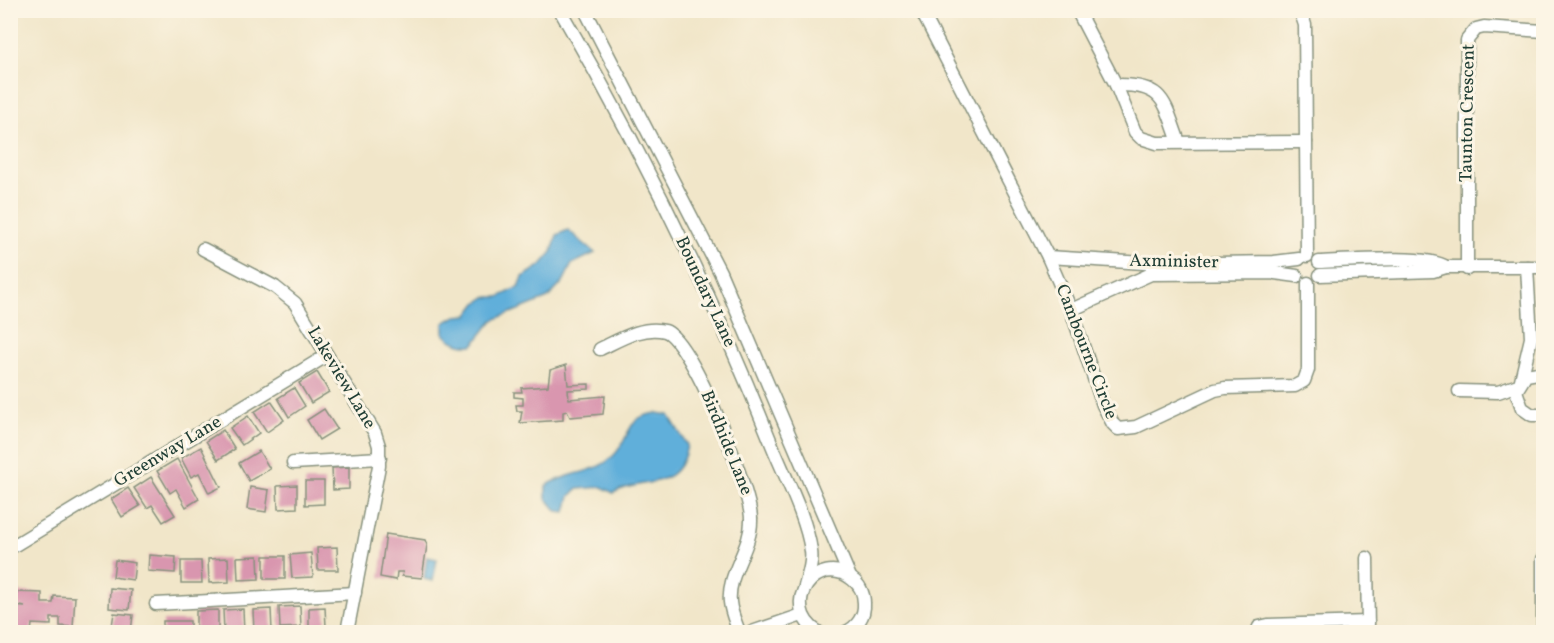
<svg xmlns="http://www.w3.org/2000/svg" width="1554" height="643" viewBox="0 0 1554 643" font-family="Vollkorn,serif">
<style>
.water{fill:#60afda;stroke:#407687;stroke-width:1.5}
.building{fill:#d996af}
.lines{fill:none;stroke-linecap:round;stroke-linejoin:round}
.street-casing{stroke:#88927e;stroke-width:15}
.street{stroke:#fff;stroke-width:12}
.labels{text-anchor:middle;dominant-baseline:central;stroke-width:6;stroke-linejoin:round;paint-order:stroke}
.street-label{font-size:18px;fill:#1f3d34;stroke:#fcf5e5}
</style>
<rect width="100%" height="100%" fill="#fcf5e5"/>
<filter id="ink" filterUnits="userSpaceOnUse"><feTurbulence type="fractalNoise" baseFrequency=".0167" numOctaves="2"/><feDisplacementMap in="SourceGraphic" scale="12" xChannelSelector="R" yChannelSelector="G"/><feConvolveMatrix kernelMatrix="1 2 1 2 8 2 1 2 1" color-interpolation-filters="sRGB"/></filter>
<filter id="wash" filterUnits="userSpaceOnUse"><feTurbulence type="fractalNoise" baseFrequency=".008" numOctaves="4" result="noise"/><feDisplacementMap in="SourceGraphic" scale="24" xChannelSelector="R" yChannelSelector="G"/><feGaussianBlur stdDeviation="1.35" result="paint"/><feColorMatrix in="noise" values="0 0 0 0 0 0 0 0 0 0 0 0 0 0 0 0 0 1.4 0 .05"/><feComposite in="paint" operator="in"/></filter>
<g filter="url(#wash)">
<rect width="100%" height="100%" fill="#f1e6c9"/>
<!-- water -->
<g class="water">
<path d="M568,230L595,253L572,264L563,282L548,298L493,320L473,345C461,346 453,343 444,334V323L456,316L468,315L477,303L486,297H499L519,287L523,277L540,266L552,252L557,235Z"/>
<path d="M657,413L669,415L687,445C679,492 644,477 613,493L602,487L577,489L570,496L566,512L557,511L546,498V486C567,471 595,475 613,456C632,438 624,416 657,413Z"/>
<polygon points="427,557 437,559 433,581 424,579"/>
</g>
<g id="blocks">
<!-- building -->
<g class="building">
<polygon points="566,365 568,385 589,384 589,389 568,390 569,399 605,396 603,414 570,417 567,411 563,412 563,420 520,423 522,411 517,411 516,405 523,405 523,398 514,397 514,392 522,392 521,388 548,386 550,370"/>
<polygon points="317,372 329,392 311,403 299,383"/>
<polygon points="294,388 305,406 289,417 278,398"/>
<polygon points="271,401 284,420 267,432 254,412"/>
<polygon points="324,409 337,429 319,440 307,420"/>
<polygon points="248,416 259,433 242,445 230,428"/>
<polygon points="223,430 235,449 218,460 206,441"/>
<polygon points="201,447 221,487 209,493 199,473 191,477 181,458"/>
<polygon points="259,451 270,469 249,481 239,463"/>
<polygon points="177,459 199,499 186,507 176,489 170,493 157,471"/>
<polygon points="349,467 349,489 333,490 332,468"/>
<polygon points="151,477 175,515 163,522 152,505 147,508 134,488"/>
<polygon points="305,481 324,481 324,504 305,505"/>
<polygon points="297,485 297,508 278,509 277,486"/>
<polygon points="250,487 269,490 266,512 247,509"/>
<polygon points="128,488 140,506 122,517 111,499"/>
<polygon points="386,534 425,540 427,545 422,578 402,576 403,572 397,572 396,580 380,577"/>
<polygon points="337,547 338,570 318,570 317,548"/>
<polygon points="311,553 313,577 292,578 290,555"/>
<polygon points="149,555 176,557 175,573 148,571"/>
<polygon points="258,556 259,579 238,580 237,557"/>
<rect x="264" y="556" width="21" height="23"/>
<polygon points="228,558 229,582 209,583 208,559"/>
<polygon points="115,560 135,563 133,580 113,577"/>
<polygon points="181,561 201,561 202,583 181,583"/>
<polygon points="110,588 131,590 129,610 109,608"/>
<polygon points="16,592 42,593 42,603 53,603 54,596 75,597 73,627 60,626 60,618 51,618 51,625 32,624 31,632 12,632 12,606 25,607 16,605"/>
<polygon points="300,606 301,627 280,628 279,607"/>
<polygon points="325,607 326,627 309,628 309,608"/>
<polygon points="243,609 244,632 224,632 223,610"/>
<polygon points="271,609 272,631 254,631 253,610"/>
<polygon points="218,610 218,632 196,632 196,611"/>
<polygon points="114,613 133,615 131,632 111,632"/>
<rect x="163" y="621" width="27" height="11"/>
</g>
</g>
</g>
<g filter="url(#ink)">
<use href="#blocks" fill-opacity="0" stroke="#88927e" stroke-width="1.5"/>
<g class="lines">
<defs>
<g id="street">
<path d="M560,10C640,148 711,292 770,440C782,471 807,518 811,551C813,563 808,575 805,586"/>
<polyline points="585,10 720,272 850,577"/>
<polyline points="921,10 1048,257 1071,310 1103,405 1113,424 1118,429 1136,427 1215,390 1225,388 1295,386 1304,381 1308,370 1308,283"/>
<polyline points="1077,10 1116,85 1135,132 1141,138 1157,143 1306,142"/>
<polyline points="1300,10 1305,25 1307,256"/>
<path d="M1116,85C1165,84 1164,102 1179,142"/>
<polyline points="203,249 275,287 295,303 375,433 379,446 379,466 347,632"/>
<polyline points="1048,257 1160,264 1274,262 1299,259"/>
<path d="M1319,262C1345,261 1429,254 1446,267"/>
<polyline points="1467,269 1467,40 1476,29 1484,27 1544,31"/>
<polyline points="1320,275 1433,271 1446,267 1544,267"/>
<polyline points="1071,310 1151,274 1275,273 1297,276"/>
<path d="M600,349C619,340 643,325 665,331C691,339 751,490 751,519C752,548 727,573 730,602C731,613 736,623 739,632"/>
<polyline points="1544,372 1526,375 1516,391 1522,408 1532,415 1544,415"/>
<polyline points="1521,380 1531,338 1527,267"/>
<polyline points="1459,391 1498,392 1518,385"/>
<polyline points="293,463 380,458"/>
<polyline points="10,548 326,356"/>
<polyline points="1367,558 1368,632"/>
<polyline points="1543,559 1543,632"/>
<polyline points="156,604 355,593"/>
<polyline points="752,632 802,615"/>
<path d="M818,632C777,605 818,551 852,579C859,584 864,593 864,603C865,616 857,627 846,632"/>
<polyline points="1257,632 1259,627 1268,625 1368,622"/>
</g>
</defs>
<!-- street casing -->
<use href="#street" class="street-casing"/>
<!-- street -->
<use href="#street" class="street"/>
</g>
</g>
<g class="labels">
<!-- street labels -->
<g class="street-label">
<text transform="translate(1468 113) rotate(-89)">Taunton Crescent</text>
<text transform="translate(1174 262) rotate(1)">Axminister</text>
<text transform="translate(705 292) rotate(65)">Boundary Lane</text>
<text transform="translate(1086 352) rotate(69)">Cambourne Circle</text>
<text transform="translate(341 378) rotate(59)">Lakeview Lane</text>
<text transform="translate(726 443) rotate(68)">Birdhide Lane</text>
<text transform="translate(168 452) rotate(-31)">Greenway Lane</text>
</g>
</g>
<!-- margin -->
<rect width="1554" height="643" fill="none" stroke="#fcf5e5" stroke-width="36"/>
</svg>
